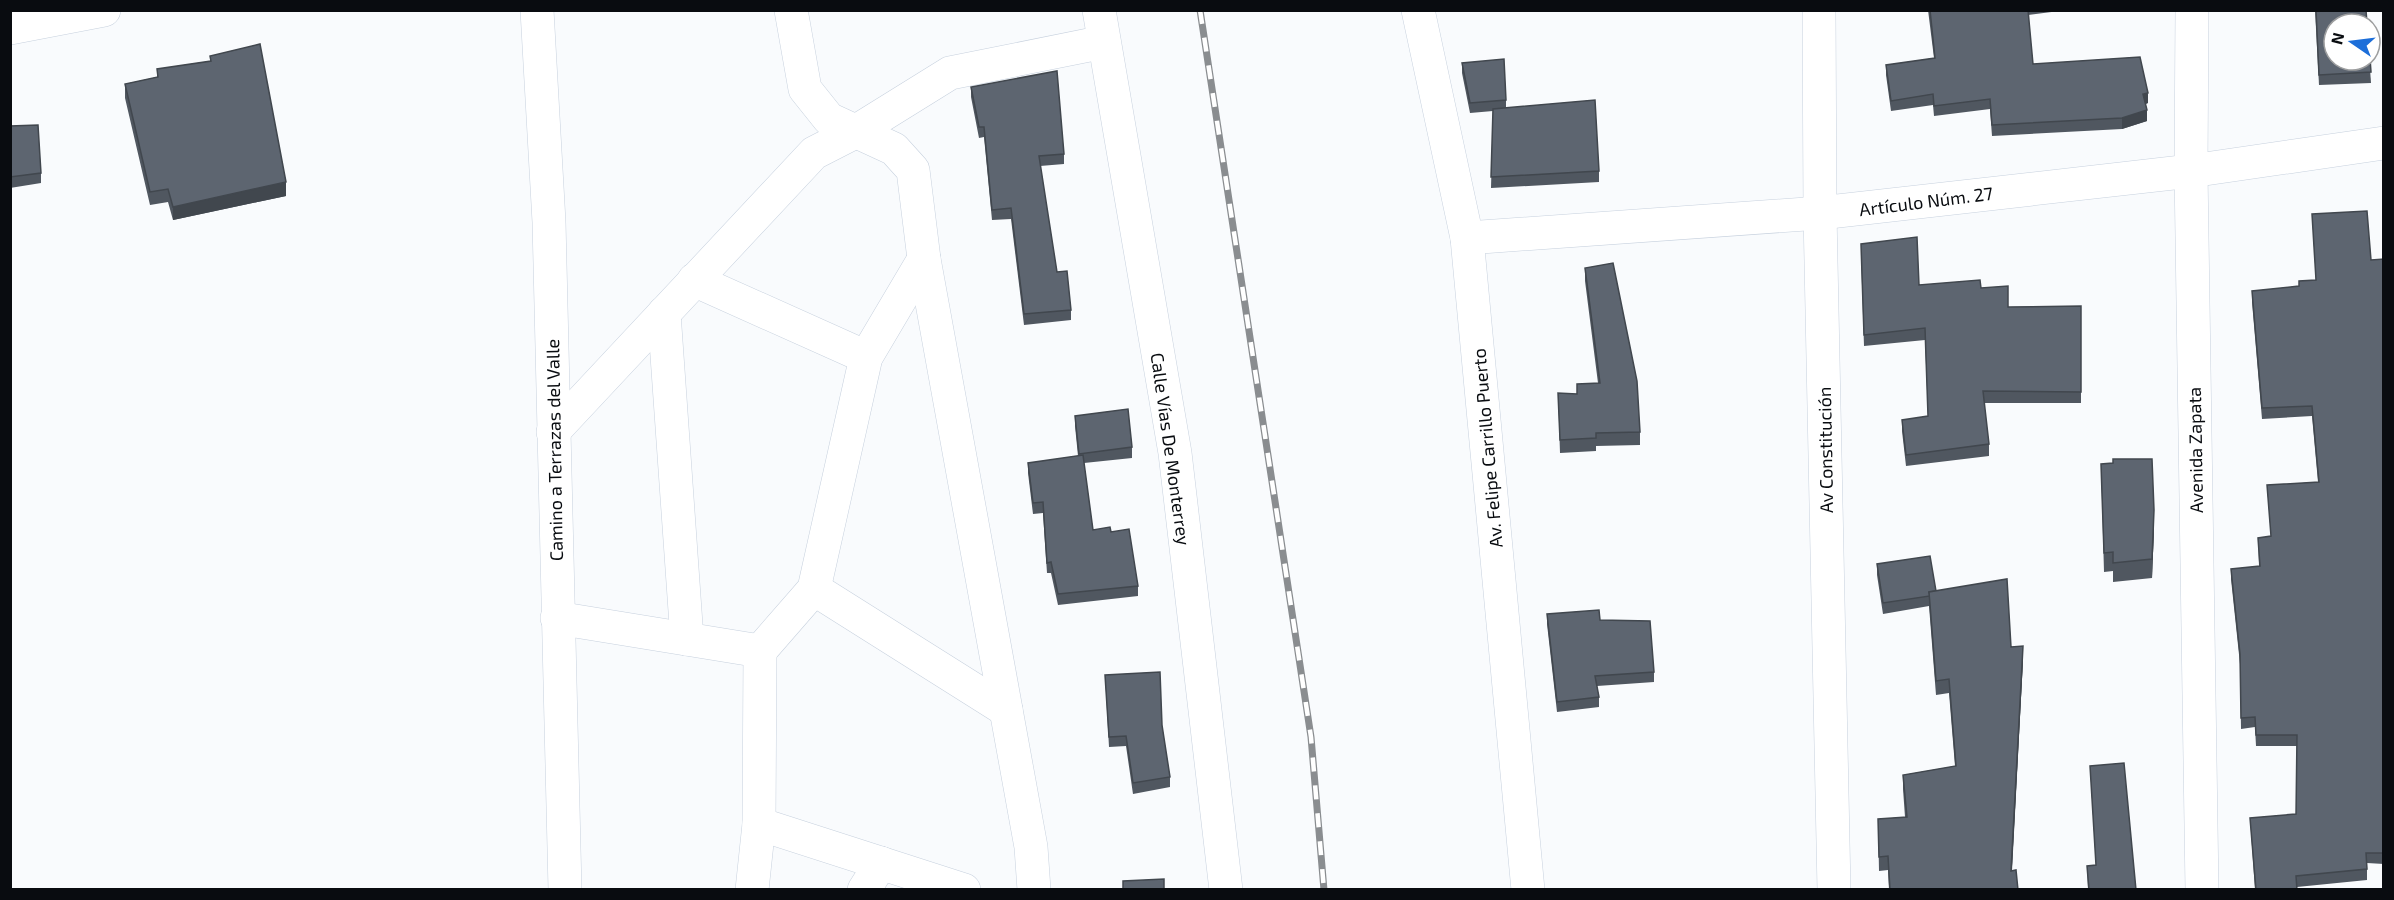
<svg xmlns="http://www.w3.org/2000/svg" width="2394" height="900" viewBox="0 0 2394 900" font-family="'Exo 2',sans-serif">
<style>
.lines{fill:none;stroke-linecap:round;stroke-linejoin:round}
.street-casing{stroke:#c7d1de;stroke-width:34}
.secondary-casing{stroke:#c7d1de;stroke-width:34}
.street{stroke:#fff;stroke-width:33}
.secondary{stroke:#fff;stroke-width:33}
.rail-casing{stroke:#8a8d90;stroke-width:7}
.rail{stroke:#fff;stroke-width:4.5;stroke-dasharray:14;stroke-linecap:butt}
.wall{fill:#505760}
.shaded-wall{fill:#41474e}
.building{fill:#5d6570;stroke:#41474e;stroke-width:1.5}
.labels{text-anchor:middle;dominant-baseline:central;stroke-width:6;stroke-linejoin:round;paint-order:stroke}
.street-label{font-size:18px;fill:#090c10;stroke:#fff}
</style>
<rect width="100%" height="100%" fill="#f9fbfd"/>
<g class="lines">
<defs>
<g id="street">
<polyline points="791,10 805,89 829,119 894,149 913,170 924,259 1031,847 1034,890"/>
<polyline points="1099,10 1175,453 1226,890"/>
<polyline points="1819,10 1820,213 1834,890"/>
<polyline points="2192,10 2191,171 2202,890"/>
<polyline points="1467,238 1820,213 2191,171 2384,143"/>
<polyline points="694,280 866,357"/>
<polyline points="664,313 687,639"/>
<polyline points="553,432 814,153 855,132 950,73 1104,42"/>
<polyline points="814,589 1006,710"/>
<polyline points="557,618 760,651 814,589 866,357 924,259"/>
<polyline points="759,824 964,890"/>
<polyline points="752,890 759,824 760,651"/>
<polyline points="864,890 881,863"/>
</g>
<g id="secondary">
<polyline points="537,10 549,222 565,890"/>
<polyline points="1418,10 1467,238 1528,890"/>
<polyline points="10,28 104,10"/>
</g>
</defs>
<!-- street casing -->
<use href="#street" class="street-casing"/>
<!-- secondary casing -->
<use href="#secondary" class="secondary-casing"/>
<!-- street -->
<use href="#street" class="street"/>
<!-- secondary -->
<use href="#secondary" class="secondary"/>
<defs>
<polyline id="rail" points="1200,10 1311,737 1324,890"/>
</defs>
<!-- rail casing -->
<use href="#rail" class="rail-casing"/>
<!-- rail -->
<use href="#rail" class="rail"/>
</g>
<!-- wall -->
<g class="wall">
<polygon points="1928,10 2067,10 2028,15 2033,64 2148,103 2145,104 2147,121 2122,129 1992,136 1990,109 1934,116 1933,105 1891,111 1886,75 1886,65 1934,58"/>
<polygon points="2315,10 2366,10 2371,83 2319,85"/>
<polygon points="210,56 286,196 173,220 168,202 150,205 125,98 125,84 157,77 157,69 210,61"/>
<polygon points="1462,63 1506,100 1506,108 1599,171 1599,182 1491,188 1493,111 1470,113 1462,73"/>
<polygon points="971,87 1064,154 1064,164 1040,166 1057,272 1071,310 1071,320 1024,325 1011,219 992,220 984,137 979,138 971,97"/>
<polygon points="10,126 41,173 41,183 10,188"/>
<polygon points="2312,214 2371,260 2384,259 2384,864 2367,863 2367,880 2297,887 2297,890 2255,890 2250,818 2296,814 2297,746 2256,746 2255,727 2241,729 2240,664 2231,579 2231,569 2259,566 2258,538 2271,536 2267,485 2318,482 2312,416 2262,419 2252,302 2252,291 2299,286 2316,280"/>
<polygon points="1861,255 1919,285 1981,288 2008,307 2081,306 2081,403 1984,403 1989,444 1989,456 1906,466 1902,431 1902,420 1928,416 1925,340 1864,346"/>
<polygon points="1585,268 1640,432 1640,445 1596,446 1596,451 1560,453 1558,393 1577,394 1598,383 1585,281"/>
<polygon points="1075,416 1132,447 1132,458 1084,463 1093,530 1111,532 1138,586 1138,596 1058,605 1051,573 1047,573 1043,513 1033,514 1028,473 1028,463 1078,456 1075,426"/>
<polygon points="2101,464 2154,529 2152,578 2113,582 2113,571 2104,572"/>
<polygon points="1877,564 1936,591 2011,647 2023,660 2012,871 2018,890 1889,890 1888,870 1879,871 1878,819 1905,817 1903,789 1903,775 1955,766 1949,693 1936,695 1929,606 1883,614 1877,575"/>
<polygon points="1547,614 1600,620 1654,672 1654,682 1597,686 1599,697 1599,707 1557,712 1547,624"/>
<polygon points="1105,675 1162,725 1170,777 1170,787 1133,794 1126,746 1109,747"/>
<polygon points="2090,766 2136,890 2088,890 2087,866 2096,865"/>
</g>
<!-- shaded-wall -->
<g class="shaded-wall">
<polygon points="2148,93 2148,103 2143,105 2143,94"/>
<polygon points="2147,110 2147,121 2122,129 2122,118"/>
<polygon points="286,182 286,196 173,220 173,207"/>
<polygon points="2154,510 2154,529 2152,578 2152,559"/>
<polygon points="2023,646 2023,660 2011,885 2011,871"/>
</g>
<!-- building -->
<g class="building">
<polygon points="1930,10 2028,10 2033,64 2140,57 2148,93 2143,94 2147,110 2122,118 1992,125 1990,99 1934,106 1933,94 1891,101 1886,65 1935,58"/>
<polygon points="2316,10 2366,10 2367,24 2334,24 2334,60 2370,60 2370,58 2371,72 2319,75"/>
<polygon points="260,44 286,182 173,207 168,189 150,192 125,84 158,77 157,69 211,61 210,56"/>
<polygon points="1504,59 1506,100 1470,103 1462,63"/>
<polygon points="1057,71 1064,154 1039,156 1057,272 1067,271 1071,310 1024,314 1011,208 992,210 984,127 979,127 971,87"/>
<polygon points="1595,100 1599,171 1491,177 1493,109"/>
<polygon points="38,125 41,173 10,177 10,126"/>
<polygon points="2367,211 2371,260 2384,259 2384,853 2366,853 2367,869 2296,876 2297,890 2256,890 2250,818 2296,814 2297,735 2256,735 2255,717 2241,718 2240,654 2231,569 2260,566 2258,538 2271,536 2267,485 2319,482 2312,406 2262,408 2252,291 2299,286 2299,281 2316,280 2312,214"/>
<polygon points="1917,237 1919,285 1980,280 1981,288 2008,286 2008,307 2081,306 2081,392 1983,391 1989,444 1906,455 1902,420 1928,416 1925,328 1864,335 1861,244"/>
<polygon points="1613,263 1637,381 1640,432 1596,433 1596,438 1560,440 1558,393 1577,394 1577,384 1600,383 1585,268"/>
<polygon points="1128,409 1132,447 1079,454 1075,416"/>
<polygon points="1083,455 1093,530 1110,527 1111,532 1129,529 1138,586 1058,594 1051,562 1047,563 1043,502 1033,503 1028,463"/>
<polygon points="2113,459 2152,459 2154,510 2152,559 2113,563 2113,552 2104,553 2101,464 2113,463"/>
<polygon points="1930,556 1936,591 1929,592 1930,596 1883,603 1877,564"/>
<polygon points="2007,579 2011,647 2023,646 2011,871 2016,870 2018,890 1890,890 1888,856 1879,857 1878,819 1907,817 1903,775 1956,766 1949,679 1936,681 1929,592"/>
<polygon points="1599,610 1600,620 1650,621 1654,672 1595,676 1599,697 1557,702 1547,614"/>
<polygon points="1160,672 1162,725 1170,777 1133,783 1126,736 1109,737 1105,675"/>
<polygon points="2124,763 2136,890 2089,890 2087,866 2096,865 2090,766"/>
<polygon points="1164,879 1164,890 1123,890 1123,881"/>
</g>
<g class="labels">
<!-- street labels -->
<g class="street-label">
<text transform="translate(1926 201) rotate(-7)">Artículo Núm. 27</text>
<text transform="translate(1487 448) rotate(-95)">Av. Felipe Carrillo Puerto</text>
<text transform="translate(1171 449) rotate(82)">Calle Vías De Monterrey</text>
<text transform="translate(554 450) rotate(-91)">Camino a Terrazas del Valle</text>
<text transform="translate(1825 450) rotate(-91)">Av Constitución</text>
<text transform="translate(2195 450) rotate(-91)">Avenida Zapata</text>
</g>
</g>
<!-- border -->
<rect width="2394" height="900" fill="none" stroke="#090c10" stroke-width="24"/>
<!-- north arrow -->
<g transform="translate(2352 42) rotate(284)"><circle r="28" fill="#ffffff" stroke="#9d9e9f" stroke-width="1.5"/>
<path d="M0-4.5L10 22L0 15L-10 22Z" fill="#1c6ed9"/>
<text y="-9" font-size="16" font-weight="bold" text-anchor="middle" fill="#090c10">N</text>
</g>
</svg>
